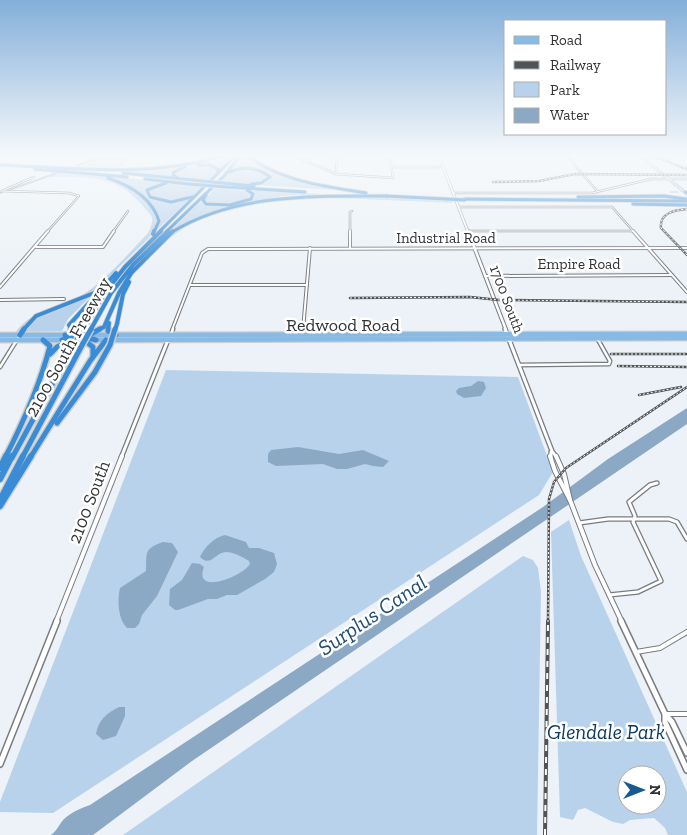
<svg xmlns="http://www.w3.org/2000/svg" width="687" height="835" viewBox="0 0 687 835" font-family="'Zilla Slab',serif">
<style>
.green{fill:#b9d2eb;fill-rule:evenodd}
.water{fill:#8ba8c5}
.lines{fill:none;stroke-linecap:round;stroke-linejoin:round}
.stream{stroke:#8ba8c5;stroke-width:1}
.canal{stroke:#8ba8c5;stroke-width:2}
.minor-far4-casing{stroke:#787c81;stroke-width:2.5}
.minor-far3-casing{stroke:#787c81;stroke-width:4}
.minor-far2-casing{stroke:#787c81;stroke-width:5}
.minor-far1-casing{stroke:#787c81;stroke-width:5.5}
.minor-casing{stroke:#787c81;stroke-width:6}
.tertiary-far4-casing{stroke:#787c81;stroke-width:3}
.tertiary-far3-casing{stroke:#787c81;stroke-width:4.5}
.tertiary-far2-casing{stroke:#787c81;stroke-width:5.5}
.tertiary-far1-casing{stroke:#787c81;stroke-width:6}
.tertiary-casing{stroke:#787c81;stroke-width:8}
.secondary-casing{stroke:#787c81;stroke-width:3}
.primary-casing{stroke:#cdcece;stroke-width:7}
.motorway-far3-casing{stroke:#cdcece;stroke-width:4.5}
.motorway-far2-casing{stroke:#cdcece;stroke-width:5.5}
.motorway-far1-casing{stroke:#cdcece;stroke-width:8}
.motorway-casing{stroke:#cdcece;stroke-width:9}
.minor-far4{stroke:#fff;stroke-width:1}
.minor-far3{stroke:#fff;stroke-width:2}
.minor-far2{stroke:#fff;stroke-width:2.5}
.minor-far1{stroke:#fff;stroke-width:3}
.minor{stroke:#fff;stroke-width:4}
.tertiary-far4{stroke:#fff;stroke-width:2}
.tertiary-far3{stroke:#fff;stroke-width:2.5}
.tertiary-far2{stroke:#fff;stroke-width:3}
.tertiary-far1{stroke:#fff;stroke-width:4}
.tertiary{stroke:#fff;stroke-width:5}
.secondary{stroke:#c4dcf2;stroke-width:2}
.primary{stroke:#88bae6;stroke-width:4.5}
.motorway-far3{stroke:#398cd5;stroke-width:3}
.motorway-far2{stroke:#398cd5;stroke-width:4}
.motorway-far1{stroke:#398cd5;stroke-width:5}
.motorway{stroke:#398cd5;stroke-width:6}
.rail-far1-casing{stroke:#515457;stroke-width:2.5}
.rail-casing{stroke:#515457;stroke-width:4}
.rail-far1{stroke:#fff;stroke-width:1;stroke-dasharray:2;stroke-linecap:butt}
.rail{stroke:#fff;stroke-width:2;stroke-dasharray:6;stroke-linecap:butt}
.motorway-bridge-far2-casing{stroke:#cdcece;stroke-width:4.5;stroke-linecap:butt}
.motorway-bridge-far1-casing{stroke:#cdcece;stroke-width:5.5;stroke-linecap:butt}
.motorway-bridge-casing{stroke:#cdcece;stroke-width:8;stroke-linecap:butt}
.motorway-bridge-far2{stroke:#398cd5;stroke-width:3}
.motorway-bridge-far1{stroke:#398cd5;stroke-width:4}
.motorway-bridge{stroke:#398cd5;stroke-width:5}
.labels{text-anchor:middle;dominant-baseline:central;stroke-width:5;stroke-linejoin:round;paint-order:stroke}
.far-street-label{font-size:15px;fill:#303234;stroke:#fff}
.street-label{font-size:18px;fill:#303234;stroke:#fff}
.near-park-label{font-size:21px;font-style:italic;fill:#0c3b61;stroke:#fff}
.near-water-label{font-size:22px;font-style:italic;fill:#214d75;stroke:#fff}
</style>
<rect width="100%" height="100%" fill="#ecf2f7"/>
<!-- green -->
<g class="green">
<polygon points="113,156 130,156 121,167 84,166"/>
<polygon points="224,156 231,156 220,169 215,166 208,165 218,170 207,181 177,176 175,172 182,168 173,172 174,177 114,171 191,165"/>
<path d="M243,156H248L294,181L337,190L256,185L267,181L271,177L263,171L269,177C258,188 235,183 220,182Z"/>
<path d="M60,173L99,176L118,181L132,188L153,209L158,219L157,223L149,238L93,292L32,317L20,331L15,333C36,305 61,310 87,292C110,276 129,253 148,233C156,217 152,216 141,204C114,173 87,178 49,177Z"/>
<path d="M90,174L202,186C198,190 194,195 190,197C179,203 154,203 148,191L160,184L148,188L146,191C152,206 176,203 189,199L157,230L160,220L157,211L135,189L117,180Z"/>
<path d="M215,188L246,191L251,192L252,198C238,201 217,210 204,200Z"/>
<path d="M250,190L449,201L454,203L314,197C273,200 229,207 191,224C181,229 173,236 165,241C198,206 263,202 308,195C272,193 199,213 169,232L202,200C212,211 244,207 254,197L255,194Z"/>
<polygon points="92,295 68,319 62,331 24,332 38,316"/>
<polygon points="166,370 518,377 553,472 539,495 53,813 0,812 0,802"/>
<path d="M569,520L581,556L687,792V835H668L665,828L654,818L630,820L623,824L613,822L585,808L578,810L573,820L560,817L551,532ZM627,775H657V805H627Z"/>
<polygon points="523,556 533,560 538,568 541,592 537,835 123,835"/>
</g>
<!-- water -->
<g class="water">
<polygon points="478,381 484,382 486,388 481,396 464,398 457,394 456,391 459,388 471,386"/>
<path d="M687,408V424L192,761L93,835H51C58,830 59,824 64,819C72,812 81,808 90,805L543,507L608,459Z"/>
<polygon points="298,447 339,454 363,450 389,461 383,467 373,466 365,464 347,469 337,469 323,464 276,466 268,462 268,454 271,450"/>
<path d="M225,535L246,542L249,548H259L274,553L277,564L274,572L265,579L237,595H227L217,599H208L178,610H175L169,605L170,589L182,580L192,563L200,564L204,567C193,596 242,577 250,564L249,561C243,557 233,552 226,552C215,552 211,568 200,557C204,548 214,537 225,535Z"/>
<path d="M163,542L172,543L178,552L157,596L142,615L139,624L135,628H127C118,619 117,601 120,588L146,571C147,553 143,549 163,542Z"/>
<path d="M119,707H125V716L116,736L103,740L96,734C98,720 107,713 119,707Z"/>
</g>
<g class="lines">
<!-- stream -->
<polyline class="stream" points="670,192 678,192"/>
<!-- canal -->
<g class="canal">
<polyline points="76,166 106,156"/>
<polyline points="9,190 57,173"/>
<polyline points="0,193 2,192"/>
</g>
<defs>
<g id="minor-far4">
<polyline points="294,156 336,174 393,178 390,156"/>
<polyline points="567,156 598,192"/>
<polyline points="391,167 444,167"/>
<polyline points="336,174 337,156"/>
<polyline points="4,190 34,177"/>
<polyline points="0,191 69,193 79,196 47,232"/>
<polyline points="453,193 592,193 651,179 687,179"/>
<polyline points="459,207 612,207 634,232"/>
<polyline points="468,231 633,231"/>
<polyline points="113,232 128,211"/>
<polyline points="350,232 350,212 352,211"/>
</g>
<g id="minor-far3">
<polyline points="350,231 350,248"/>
<polyline points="633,231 687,292"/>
<polyline points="36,247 103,247 114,231"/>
<polyline points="485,276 672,275"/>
<polyline points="190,285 307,285"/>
<polyline points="0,287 48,231"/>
<polyline points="0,300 64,299"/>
<polyline points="172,330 202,253 208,249 687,248"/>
<polyline points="303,330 310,248"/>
</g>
<g id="minor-far2">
<polyline points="171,334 173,329"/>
<polyline points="303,334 303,329"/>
<polyline points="519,365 609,364 610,361 597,338"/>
<polyline points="0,367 20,335"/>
</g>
<g id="minor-far1">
<polyline points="579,523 608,519 669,519 677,522 687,539"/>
<polyline points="609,595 638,592 661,581 633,522 635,516 629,502 650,485 657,483"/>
</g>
<g id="minor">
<polyline points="636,652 660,648 687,632"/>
<polyline points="666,714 687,714"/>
</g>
<polyline id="tertiary-far4" points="439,156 468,232"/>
<polyline id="tertiary-far3" points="468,231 506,330"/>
<g id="tertiary-far2">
<polyline points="505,329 552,451 557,458"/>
<polyline points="121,458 168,340"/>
<polyline points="551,458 551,452"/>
</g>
<g id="tertiary-far1">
<polyline points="550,456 555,471 570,500 595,565 622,622"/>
<polyline points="556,456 564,474 570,500"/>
<polyline points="56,622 122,456"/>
</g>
<g id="tertiary">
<polyline points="621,621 665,714 672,722 687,753"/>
<polyline points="665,715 665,722 687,770"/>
<polyline points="0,764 57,621"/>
</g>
<polyline id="secondary" points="641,156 687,194"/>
<g id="primary">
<polyline points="0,335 68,335"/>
<polyline points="88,335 687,334"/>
<polyline points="0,340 66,340"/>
<polyline points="93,340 687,338"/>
</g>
<g id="motorway-far3">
<path d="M248,156C282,182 325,186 366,193"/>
<path d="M0,165C75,168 149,178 222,156"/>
<polyline points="198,165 210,165 218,169 218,173"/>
<polyline points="35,169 127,177"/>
<path d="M229,172C243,166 258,167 270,177L261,183L251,184"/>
<polyline points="123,173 193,180"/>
<path d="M108,178C129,185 152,198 159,221L154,232"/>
<polyline points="178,178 173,175 174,172 185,167"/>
<polyline points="145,179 189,184"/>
<polyline points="166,183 147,190 150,197 171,202 192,197"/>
<polyline points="233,184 254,186"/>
<polyline points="228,187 305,192"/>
<polyline points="685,192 687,193"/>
<polyline points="206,195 203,200 206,204 230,205 251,199 253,194 247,190"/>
<polyline points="386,196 447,199"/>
<polyline points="578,197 664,196 686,199"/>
<polyline points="464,199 687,201"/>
<polyline points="633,204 687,205"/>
<polyline points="159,232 235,156"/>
<polyline points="166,232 224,176 240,156"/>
<path d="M172,232C235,193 315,196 387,196"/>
</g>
<g id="motorway-far2">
<polyline points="153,234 154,231"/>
<polyline points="132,272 173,231"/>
<polyline points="117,324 123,294 129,282"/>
<polyline points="84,329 104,294 125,267 161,231"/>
<polyline points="91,329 111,293 133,265 168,231"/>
<polyline points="23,330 36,316 94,293"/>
<polyline points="72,330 69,325 116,273"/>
<polyline points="98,330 104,327 119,293 133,270"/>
<polyline points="108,330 109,323"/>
</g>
<g id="motorway-far1">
<polyline points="71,329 80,336 96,340"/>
<polyline points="108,329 108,331 116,335"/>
<polyline points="20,335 24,329"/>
<polyline points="65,335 76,337"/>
<polyline points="62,340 89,335 100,329"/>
<polyline points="84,340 93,347 93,356"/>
<polyline points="50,354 57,347 69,341"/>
<polyline points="57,423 95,372"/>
<path d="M5,458C24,421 40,385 50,346L43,340"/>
<polyline points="12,458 73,346"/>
<polyline points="22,458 81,347"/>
<polyline points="30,458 90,361 106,340"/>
</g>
<g id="motorway">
<polyline points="0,468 6,456"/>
<polyline points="0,479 12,456"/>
<polyline points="0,500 23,456"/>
<polyline points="0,506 31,456"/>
</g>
</defs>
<!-- minor-far4 casing -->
<use href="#minor-far4" class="minor-far4-casing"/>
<!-- minor-far3 casing -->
<use href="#minor-far3" class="minor-far3-casing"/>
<!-- minor-far2 casing -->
<use href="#minor-far2" class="minor-far2-casing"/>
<!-- minor-far1 casing -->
<use href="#minor-far1" class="minor-far1-casing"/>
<!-- minor casing -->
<use href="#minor" class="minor-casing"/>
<!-- tertiary-far4 casing -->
<use href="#tertiary-far4" class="tertiary-far4-casing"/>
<!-- tertiary-far3 casing -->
<use href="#tertiary-far3" class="tertiary-far3-casing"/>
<!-- tertiary-far2 casing -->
<use href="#tertiary-far2" class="tertiary-far2-casing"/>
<!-- tertiary-far1 casing -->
<use href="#tertiary-far1" class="tertiary-far1-casing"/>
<!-- tertiary casing -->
<use href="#tertiary" class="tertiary-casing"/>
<!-- secondary casing -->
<use href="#secondary" class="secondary-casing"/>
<!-- primary casing -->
<use href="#primary" class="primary-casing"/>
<!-- motorway-far3 casing -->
<use href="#motorway-far3" class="motorway-far3-casing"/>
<!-- motorway-far2 casing -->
<use href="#motorway-far2" class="motorway-far2-casing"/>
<!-- motorway-far1 casing -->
<use href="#motorway-far1" class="motorway-far1-casing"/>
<!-- motorway casing -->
<use href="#motorway" class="motorway-casing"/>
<!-- minor-far4 -->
<use href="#minor-far4" class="minor-far4"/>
<!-- minor-far3 -->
<use href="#minor-far3" class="minor-far3"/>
<!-- minor-far2 -->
<use href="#minor-far2" class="minor-far2"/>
<!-- minor-far1 -->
<use href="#minor-far1" class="minor-far1"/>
<!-- minor -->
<use href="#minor" class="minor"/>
<!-- tertiary-far4 -->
<use href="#tertiary-far4" class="tertiary-far4"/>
<!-- tertiary-far3 -->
<use href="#tertiary-far3" class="tertiary-far3"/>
<!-- tertiary-far2 -->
<use href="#tertiary-far2" class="tertiary-far2"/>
<!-- tertiary-far1 -->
<use href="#tertiary-far1" class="tertiary-far1"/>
<!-- tertiary -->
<use href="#tertiary" class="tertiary"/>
<!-- secondary -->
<use href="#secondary" class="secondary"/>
<!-- primary -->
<use href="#primary" class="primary"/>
<!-- motorway-far3 -->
<use href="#motorway-far3" class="motorway-far3"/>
<!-- motorway-far2 -->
<use href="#motorway-far2" class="motorway-far2"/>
<!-- motorway-far1 -->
<use href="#motorway-far1" class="motorway-far1"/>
<!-- motorway -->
<use href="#motorway" class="motorway"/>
<defs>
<g id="rail-far1">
<polyline points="653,156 687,169"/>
<polyline points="493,182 539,181 575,174 687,175"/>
<path d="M687,209C675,210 659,213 661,228L687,255"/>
<polyline points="350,298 470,297 499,300 687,302"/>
<polyline points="611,354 687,354"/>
<polyline points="618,366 687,367"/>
<polyline points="639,395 681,387"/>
<polyline points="548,622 549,499 554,482 566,468 687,387"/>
</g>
<polyline id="rail" points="545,835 548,621"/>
</defs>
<!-- rail-far1 casing -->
<use href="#rail-far1" class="rail-far1-casing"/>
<!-- rail casing -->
<use href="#rail" class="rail-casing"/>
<!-- rail-far1 -->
<use href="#rail-far1" class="rail-far1"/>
<!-- rail -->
<use href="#rail" class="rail"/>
<defs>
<g id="motorway-bridge-far2">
<polyline points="193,180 233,184"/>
<polyline points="189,184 228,187"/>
<polyline points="447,199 465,200"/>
</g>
<polyline id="motorway-bridge-far1" points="115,330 117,324"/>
<g id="motorway-bridge">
<polyline points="73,346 84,329"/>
<polyline points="81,347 91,329"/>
<polyline points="95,372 110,345 115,329"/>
</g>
</defs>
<!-- motorway-bridge-far2 casing -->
<use href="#motorway-bridge-far2" class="motorway-bridge-far2-casing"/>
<!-- motorway-bridge-far1 casing -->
<use href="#motorway-bridge-far1" class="motorway-bridge-far1-casing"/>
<!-- motorway-bridge casing -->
<use href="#motorway-bridge" class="motorway-bridge-casing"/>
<!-- motorway-bridge-far2 -->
<use href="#motorway-bridge-far2" class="motorway-bridge-far2"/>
<!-- motorway-bridge-far1 -->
<use href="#motorway-bridge-far1" class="motorway-bridge-far1"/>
<!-- motorway-bridge -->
<use href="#motorway-bridge" class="motorway-bridge"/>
</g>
<!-- sky -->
<linearGradient id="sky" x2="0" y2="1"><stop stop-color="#83afda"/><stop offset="0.57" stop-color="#f6f9fb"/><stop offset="1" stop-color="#f6f9fb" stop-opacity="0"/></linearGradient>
<rect width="687" height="273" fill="url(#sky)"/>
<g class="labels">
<!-- far-street labels -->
<g class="far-street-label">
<text x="446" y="238">Industrial Road</text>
<text x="579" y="264">Empire Road</text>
<text transform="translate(507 299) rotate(69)">1700 South</text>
</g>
<!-- street labels -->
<g class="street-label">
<text x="343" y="325">Redwood Road</text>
<text transform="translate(68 347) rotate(-61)">2100 South Freeway</text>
<text transform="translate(89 502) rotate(-69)">2100 South</text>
</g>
<!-- near-park labels -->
<g class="near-park-label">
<text x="606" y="731">Glendale Park</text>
</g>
<!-- near-water labels -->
<g class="near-water-label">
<text transform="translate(372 615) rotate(-34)">Surplus Canal</text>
</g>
</g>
<!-- legend -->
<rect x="504" y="20" width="162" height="115" fill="#ffffff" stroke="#acadae"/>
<rect x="514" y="36" width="25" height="8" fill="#88bae6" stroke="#acadae"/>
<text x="550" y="45" font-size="15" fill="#303234">Road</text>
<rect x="514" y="61" width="25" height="8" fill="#515457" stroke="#acadae"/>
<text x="550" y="70" font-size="15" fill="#303234">Railway</text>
<rect x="514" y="82" width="25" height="15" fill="#b9d2eb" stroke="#acadae"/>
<text x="550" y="95" font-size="15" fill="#303234">Park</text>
<rect x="514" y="108" width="25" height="15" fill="#8ba8c5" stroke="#acadae"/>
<text x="550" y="120" font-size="15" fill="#303234">Water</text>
<!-- north arrow -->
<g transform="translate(642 790) rotate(90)"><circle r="24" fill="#ffffff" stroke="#acadae"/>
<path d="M0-4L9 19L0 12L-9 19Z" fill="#19598f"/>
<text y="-8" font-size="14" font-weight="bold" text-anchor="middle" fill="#303234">N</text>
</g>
</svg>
